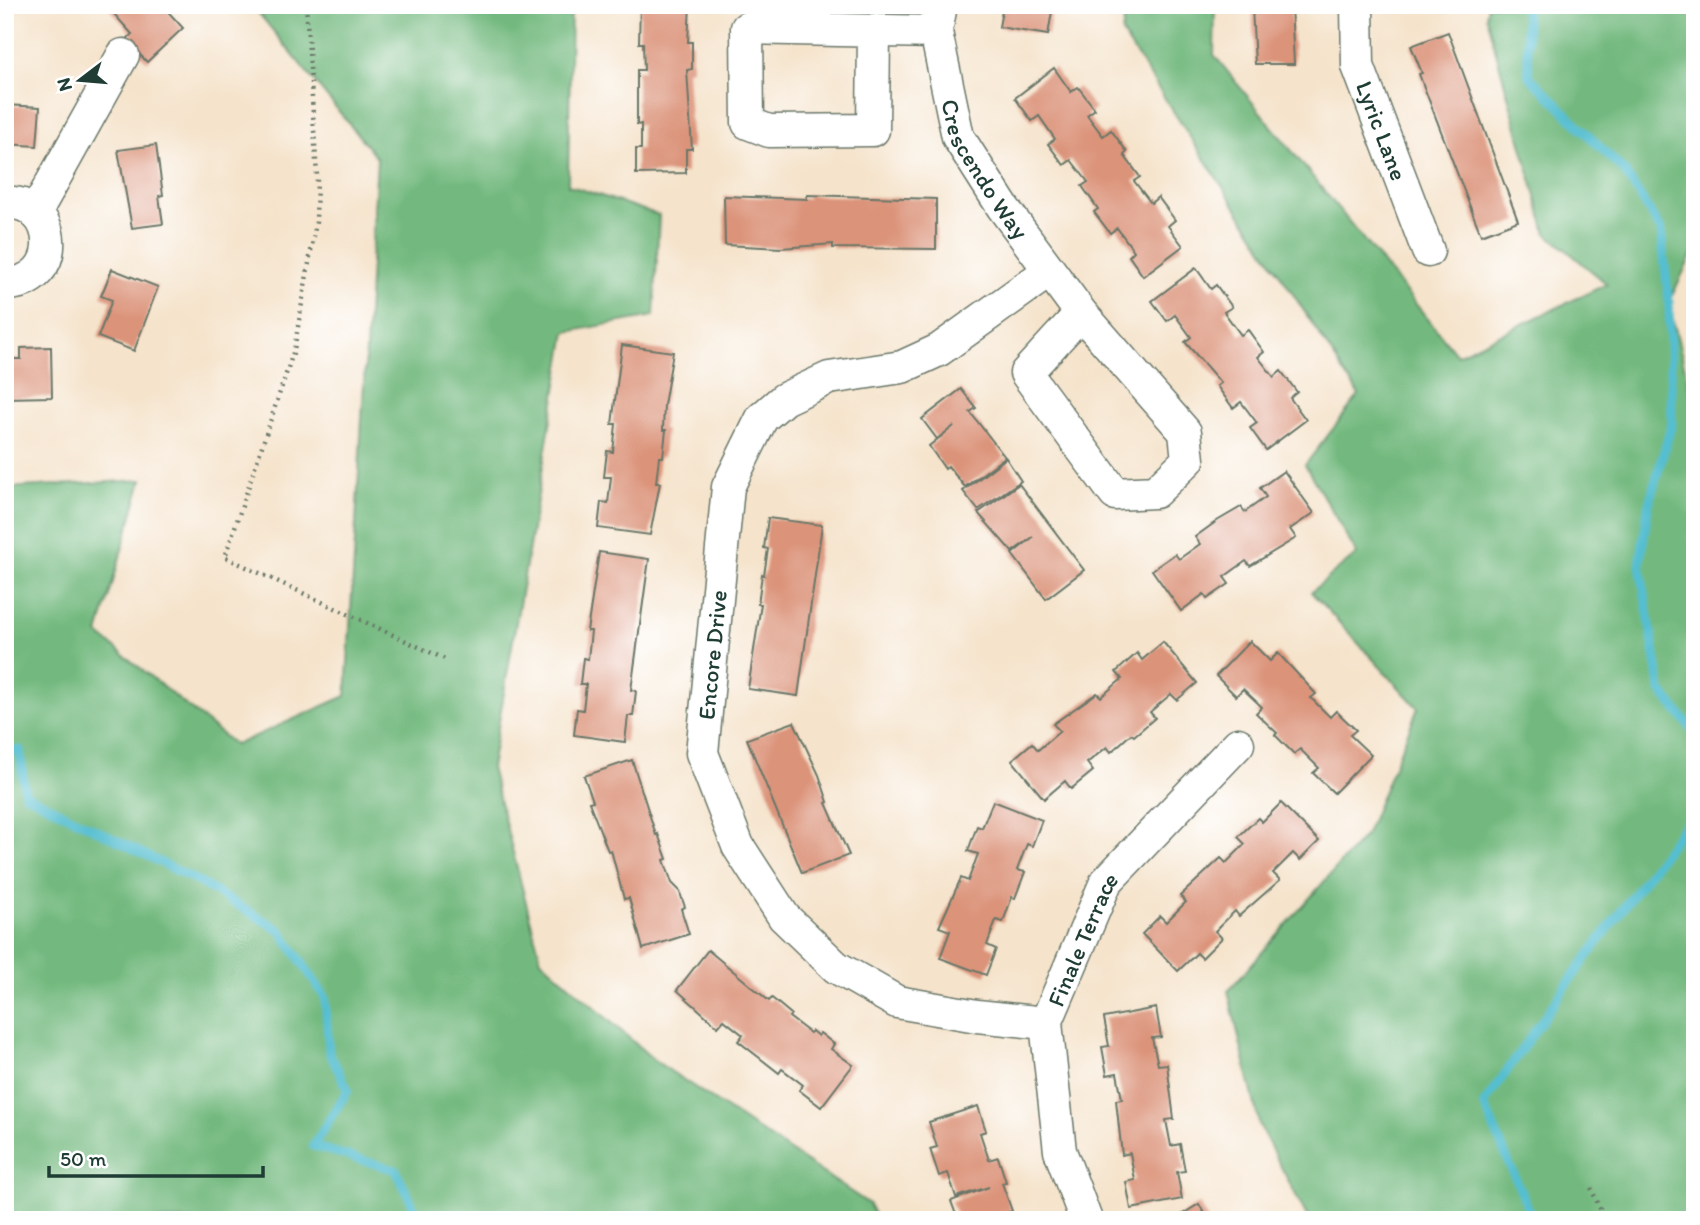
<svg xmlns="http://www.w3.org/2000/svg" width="1700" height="1225" viewBox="0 0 1700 1225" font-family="Itim,sans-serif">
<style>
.forest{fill:#73b97f;stroke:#497b5a;stroke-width:2}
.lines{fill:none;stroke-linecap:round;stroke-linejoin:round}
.stream{stroke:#54bed0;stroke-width:9}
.building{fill:#db9379}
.minor-casing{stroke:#6a7769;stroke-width:35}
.path{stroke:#6a7769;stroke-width:4.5;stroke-dasharray:2 5;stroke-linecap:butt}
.minor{stroke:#fff;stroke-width:32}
.labels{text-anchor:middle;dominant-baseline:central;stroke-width:5;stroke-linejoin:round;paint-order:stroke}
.street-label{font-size:24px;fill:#1f3d34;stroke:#fff}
</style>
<rect width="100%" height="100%" fill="#fff"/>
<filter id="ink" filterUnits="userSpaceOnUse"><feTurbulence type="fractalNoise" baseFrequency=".0143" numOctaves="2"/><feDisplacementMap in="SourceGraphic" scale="14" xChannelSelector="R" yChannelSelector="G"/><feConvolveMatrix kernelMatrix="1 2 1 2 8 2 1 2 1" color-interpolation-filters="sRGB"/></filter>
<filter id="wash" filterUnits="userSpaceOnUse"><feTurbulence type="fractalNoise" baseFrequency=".00686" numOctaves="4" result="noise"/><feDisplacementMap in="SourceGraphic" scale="28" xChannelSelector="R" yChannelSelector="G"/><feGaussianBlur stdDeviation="1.57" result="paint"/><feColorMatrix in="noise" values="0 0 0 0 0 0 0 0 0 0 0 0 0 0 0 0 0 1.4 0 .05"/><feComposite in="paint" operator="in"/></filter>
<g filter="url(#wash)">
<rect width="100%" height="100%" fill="#f5e3cb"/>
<!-- forest -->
<g class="forest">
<polygon points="252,5 571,5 568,185 659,215 654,316 566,332 491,768 541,960 654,1060 869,1204 877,1220 5,1220 5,488 142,480 98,634 235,745 346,696 377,158"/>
<polygon points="1126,5 1215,5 1214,55 1457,355 1607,284 1546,233 1486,16 1488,5 1695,5 1695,248 1669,302 1695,411 1695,1220 1309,1220 1260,1127 1228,991 1366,834 1418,708 1311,592 1357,554 1305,465 1359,395 1122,33"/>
</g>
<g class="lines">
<!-- stream -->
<g class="stream">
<polyline points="1525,5 1529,76 1624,171 1661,230 1669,302 1672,423 1648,507 1640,565 1661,691 1695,733"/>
<polyline points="5,752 20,750 25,794 195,880 280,930 325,997 329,1052 348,1090 313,1146 396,1170 420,1220"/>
<polyline points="1533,1220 1484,1104 1563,990 1695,811"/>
</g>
</g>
<g id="blocks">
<!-- building -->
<g class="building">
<polygon points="106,5 162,5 183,28 147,62 126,40 132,34"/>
<polygon points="640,5 690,5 688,42 692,42 692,69 687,70 692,149 686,149 686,173 636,174 636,149 641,149 641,124 637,125 637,70 644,70 643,43 639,43"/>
<polygon points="1003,5 1062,5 1061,12 1052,11 1048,35 999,27"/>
<polygon points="1254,5 1291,5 1294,64 1255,64 1252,7"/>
<polygon points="1448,32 1518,221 1481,235 1419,74 1422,73 1411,46"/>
<polygon points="1054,68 1071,92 1078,87 1095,109 1087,115 1103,136 1111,130 1127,152 1124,155 1140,177 1134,181 1151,203 1158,197 1175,220 1168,226 1183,246 1143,276 1129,256 1134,251 1117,228 1110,233 1094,212 1098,209 1082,186 1088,182 1071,160 1064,165 1048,144 1055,139 1039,116 1032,121 1015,98"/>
<polygon points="5,105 40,107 37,146 5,144"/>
<polygon points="156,145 163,195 159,196 163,224 132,228 118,150"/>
<polygon points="807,195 936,199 936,249 833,248 833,244 781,248 725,245 724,196 807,199"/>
<polygon points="1196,268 1211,289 1216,285 1232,307 1224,312 1241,335 1248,330 1264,352 1258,357 1274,377 1281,371 1297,392 1290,398 1306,420 1266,450 1250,428 1257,423 1241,402 1233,408 1217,386 1221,383 1185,342 1191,337 1175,315 1167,321 1152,301"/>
<polygon points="112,269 158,287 134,351 98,337 112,300 101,296"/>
<polygon points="622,345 673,352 664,405 663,430 666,430 663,457 659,457 656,483 660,483 650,535 598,528 601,502 608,503 611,477 604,477 607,451 613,452 616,424 612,424"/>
<polygon points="51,347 52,397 5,398 5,359 21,359 21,348"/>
<polygon points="961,389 976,408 970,412 1005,457 965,487 948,466 945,469 929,446 954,426 937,439 922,419"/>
<polygon points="1006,458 1021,481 978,510 963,491"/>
<polygon points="1284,471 1314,513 1290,529 1296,538 1250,566 1246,561 1224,577 1229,584 1207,599 1204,594 1181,611 1152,570 1175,554 1179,559 1200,544 1195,537 1217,521 1241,507 1245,512 1266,497 1260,488"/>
<polygon points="1019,484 1084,570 1046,599 1012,554 1033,537 1012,552 978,513"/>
<polygon points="768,518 822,525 798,696 748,689 761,604 758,604 762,574 764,575 768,549 764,548"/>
<polygon points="599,552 649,559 631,690 636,691 633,716 628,716 625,742 574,735 577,709 583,710 586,684 580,684 583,658 588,659 591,631 587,631"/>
<polygon points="1250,641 1270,661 1278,653 1316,694 1311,698 1330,717 1336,711 1356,730 1350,735 1371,755 1334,793 1313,773 1319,768 1300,749 1294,754 1275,735 1277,733 1256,713 1262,707 1243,689 1236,696 1216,676"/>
<polygon points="1163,642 1197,683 1177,700 1171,694 1150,712 1155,718 1134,736 1131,734 1111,752 1107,747 1087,763 1093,771 1071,789 1065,781 1044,799 1012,760 1032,743 1038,750 1060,731 1053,724 1097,693 1101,697 1122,679 1116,672 1137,653 1142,660"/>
<polygon points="794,722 819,775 828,802 826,803 849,855 802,873 747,739"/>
<polygon points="632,760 656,835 658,834 667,859 664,860 672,883 679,890 685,907 681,909 689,934 643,949 629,898 624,899 611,850 608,851 589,802 593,801 584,776"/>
<polygon points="993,801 1042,820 1032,846 1027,844 1017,870 1025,872 1015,898 1012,897 1003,922 996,920 987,945 996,949 986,975 940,958 950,931 939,927 961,878 968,881 978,854 968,851 977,826 982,828"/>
<polygon points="1281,803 1319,841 1300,860 1293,853 1273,873 1280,880 1239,916 1235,911 1215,931 1222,938 1202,958 1197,953 1178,971 1142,934 1160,916 1166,922 1186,902 1180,896 1221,858 1226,863 1245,844 1238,837 1258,818 1262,822"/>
<polygon points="708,950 769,1001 772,998 791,1014 789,1017 810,1033 812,1031 818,1036 820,1033 834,1044 831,1049 853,1065 821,1107 799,1090 803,1085 782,1069 779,1073 738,1041 743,1035 724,1020 718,1027 677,990"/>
<polygon points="1156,1008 1161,1037 1152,1038 1158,1065 1167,1064 1174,1119 1166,1120 1171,1146 1180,1144 1185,1171 1177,1172 1182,1199 1131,1209 1126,1182 1135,1180 1130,1153 1122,1155 1116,1100 1122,1099 1117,1073 1107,1075 1102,1047 1109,1046 1104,1018"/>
<polygon points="978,1106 986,1131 980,1133 989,1160 998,1157 1006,1182 1002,1183 1012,1211 1007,1213 1009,1220 958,1220 951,1201 989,1187 956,1197 948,1173 939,1176 930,1149 937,1147 929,1122"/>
<polygon points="1199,1204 1208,1220 1173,1220"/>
</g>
</g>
</g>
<g filter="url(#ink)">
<use href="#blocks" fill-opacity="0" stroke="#6a7769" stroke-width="2"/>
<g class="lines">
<defs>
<g id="minor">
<path id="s1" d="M941,5L936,32L958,137L1002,206L1081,313L1185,432L1188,460L1155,492L1115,494L1026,373L1081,313"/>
<path id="s2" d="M1357,5L1358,66L1428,251"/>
<polyline points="874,30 873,130 769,131 748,123 747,28 936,32"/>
<path d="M5,203C60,199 65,284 5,284"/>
<polyline points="35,213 123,55"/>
<path id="s3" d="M1046,1023L977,1016L897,1002L836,967L784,917L738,846L702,753L728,487L762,418L784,399L829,378L902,367L939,350L1049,271"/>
<path id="s4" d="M1086,1220L1060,1151L1046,1023L1106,882L1238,744"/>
</g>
</defs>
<!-- minor casing -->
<use href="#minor" class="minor-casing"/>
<!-- path -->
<g class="path">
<polyline points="306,5 317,176 316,222 294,350 225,557 447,660"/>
<polyline points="1591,1188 1605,1220"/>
</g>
<!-- minor -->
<use href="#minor" class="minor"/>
</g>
</g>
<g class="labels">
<!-- street labels -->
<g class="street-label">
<text stroke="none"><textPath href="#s2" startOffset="130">Lyric Lane</textPath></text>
<text stroke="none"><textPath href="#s1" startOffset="175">Crescendo Way</textPath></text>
<text stroke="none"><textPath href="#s3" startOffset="576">Encore Drive</textPath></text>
<text stroke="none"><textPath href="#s4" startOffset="294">Finale Terrace</textPath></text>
</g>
</g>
<!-- margin -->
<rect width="1700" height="1225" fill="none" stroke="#fff" stroke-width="28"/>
<!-- north arrow -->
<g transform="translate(80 80) rotate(254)" stroke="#ffffff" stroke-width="5" paint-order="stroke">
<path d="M0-5L12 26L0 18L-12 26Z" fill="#1f3d34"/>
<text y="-10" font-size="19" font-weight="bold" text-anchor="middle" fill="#1f3d34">N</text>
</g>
<!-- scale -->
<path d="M49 1166v10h214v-10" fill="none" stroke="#1f3d34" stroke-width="3.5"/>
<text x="60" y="1166" font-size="21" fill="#1f3d34" stroke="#ffffff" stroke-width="5" paint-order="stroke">50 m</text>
</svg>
